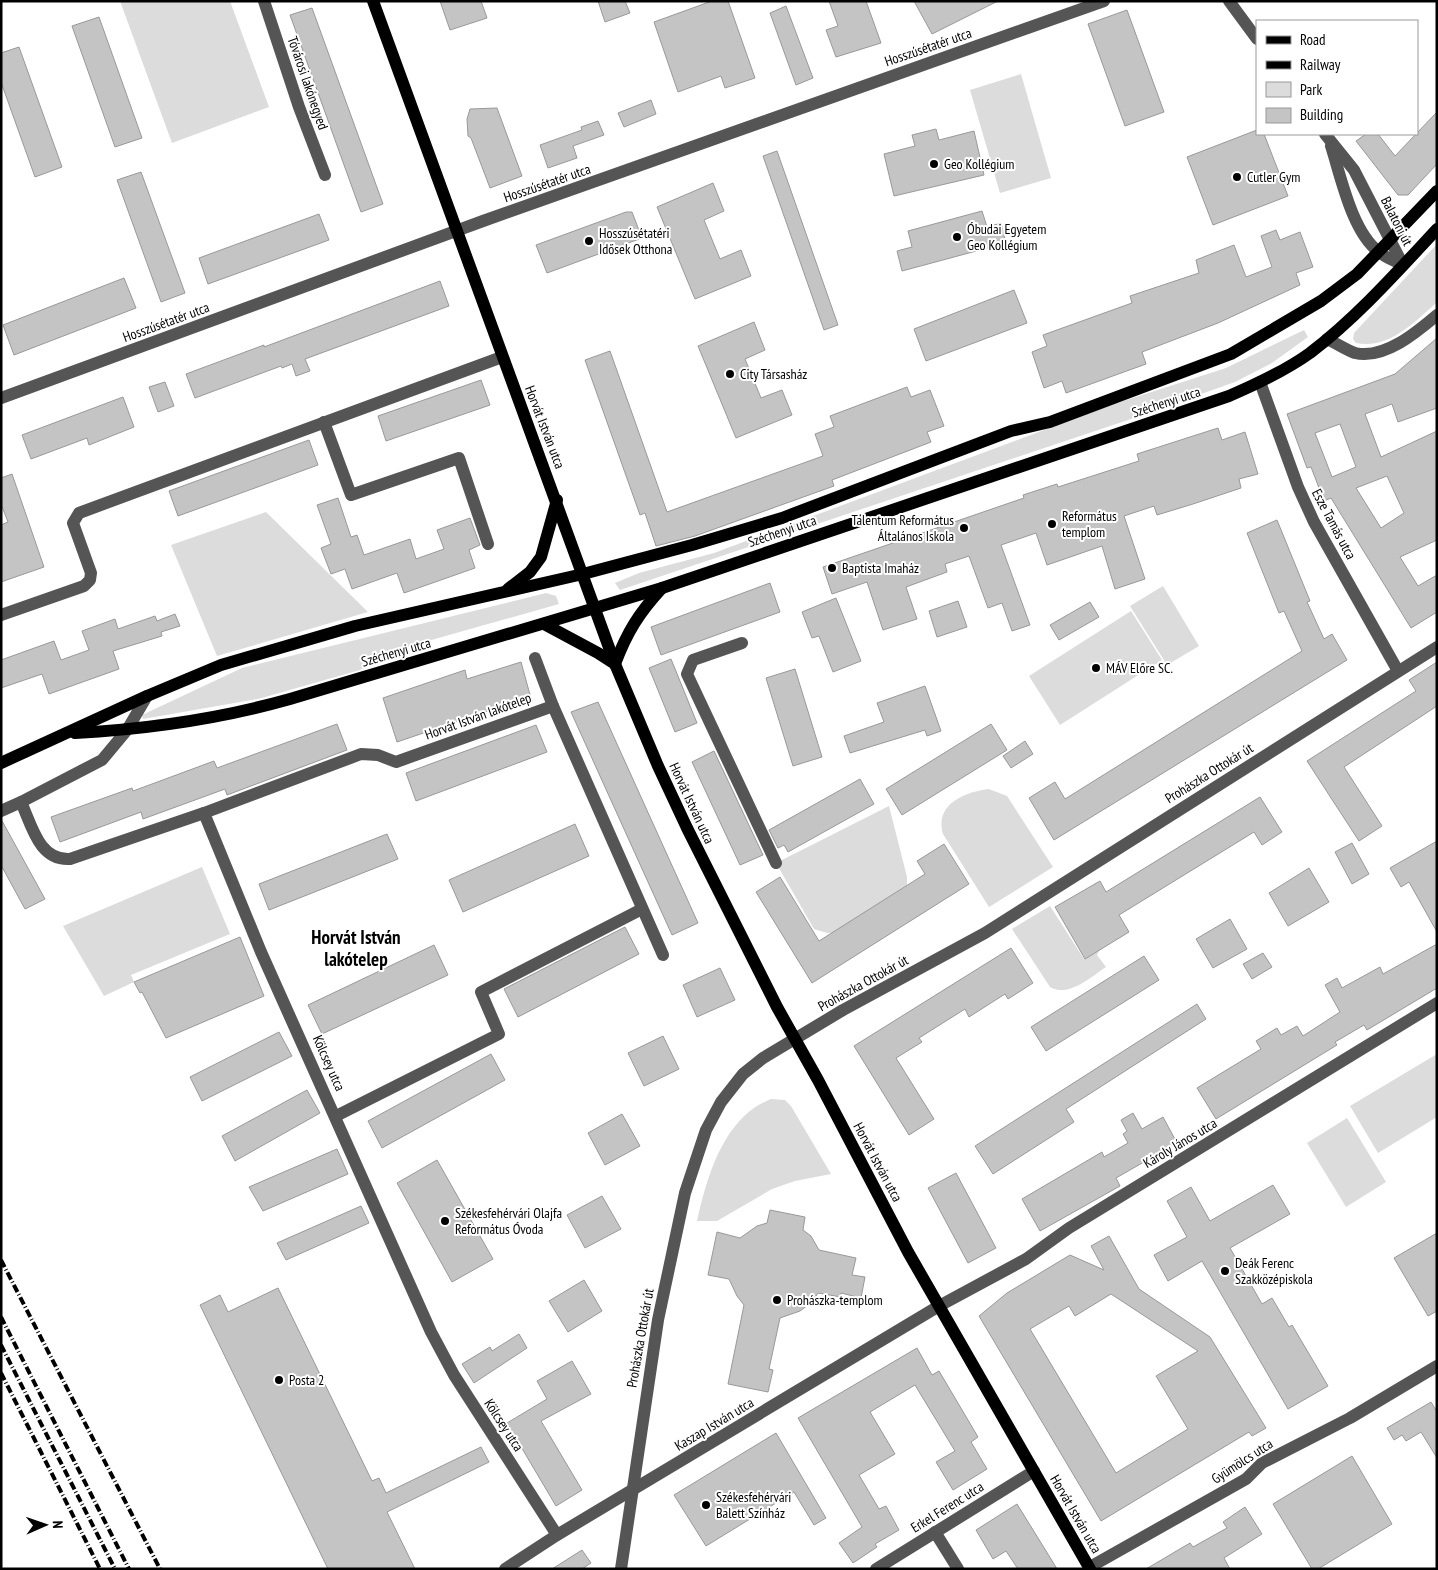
<svg xmlns="http://www.w3.org/2000/svg" width="1438" height="1570" viewBox="0 0 1438 1570" font-family="'PT Sans Narrow',sans-serif">
<style>
.green{fill:#dcdcdc}
.building{fill:#c4c4c4;stroke:#999;fill-rule:evenodd}
.lines{fill:none;stroke-linecap:round;stroke-linejoin:round}
.minor{stroke:#555;stroke-width:12}
.major{stroke:#000;stroke-width:12}
.rail{stroke:#000;stroke-width:4;stroke-dasharray:8 2.5 1 2.5;stroke-linecap:butt}
.poi-dot{fill:#000;stroke:#fff;stroke-width:2}
.labels{text-anchor:middle;dominant-baseline:central;stroke-width:4;stroke-linejoin:round;paint-order:stroke}
.street-label{font-size:14px;fill:#000;stroke:#fff}
.poi-label{font-size:14px;fill:#000;stroke:#fff;text-anchor:start}
.district-label{font-size:19px;font-weight:bold;fill:#000;stroke:#fff}
</style>
<rect width="100%" height="100%" fill="#fff"/>
<!-- green -->
<g class="green">
<polygon points="120,1 230,1 269,107 172,143"/>
<polygon points="1021,74 1051,178 1000,193 970,90"/>
<path d="M1437,244V302C1415,322 1388,350 1356,343L1353,339L1354,333Z"/>
<polygon points="1304,330 1308,337 1272,363 1235,382 1131,419 620,590 615,583 639,573 714,553 1111,405 1226,368"/>
<polygon points="266,512 368,612 217,656 171,545"/>
<polygon points="1163,586 1199,646 1167,665 1130,606"/>
<polygon points="546,593 556,596 559,604 403,648 377,659 360,670 258,699 143,719 142,715 242,668"/>
<polygon points="1131,611 1162,660 1060,725 1029,676"/>
<path d="M989,789L1007,796L1053,867L989,907L943,834C934,804 965,792 989,789Z"/>
<polygon points="889,806 907,877 907,885 837,933 827,933 814,929 776,863"/>
<polygon points="202,867 230,934 131,975 134,982 104,996 63,926"/>
<path d="M1050,906L1084,959L1099,951L1097,955L1106,967C1091,977 1068,998 1050,987L1012,929Z"/>
<polygon points="1437,1054 1437,1117 1378,1153 1350,1106"/>
<path d="M771,1099L785,1100L791,1106L831,1174L795,1181L772,1189L717,1221H697C707,1176 724,1117 771,1099Z"/>
<polygon points="1347,1118 1386,1182 1346,1207 1307,1143"/>
</g>
<!-- building -->
<g class="building">
<polygon points="440,1 481,1 487,18 450,30"/>
<polygon points="598,1 625,1 630,13 605,22"/>
<polygon points="712,1 728,1 755,78 725,88 721,76 678,92 654,22"/>
<polygon points="829,1 866,1 881,43 836,57 826,30 838,26"/>
<polygon points="914,1 998,1 932,34"/>
<polygon points="786,6 813,78 796,85 770,13"/>
<polygon points="312,8 383,204 361,212 290,15"/>
<polygon points="1127,10 1164,112 1125,126 1088,24"/>
<polygon points="99,17 142,138 115,147 72,26"/>
<polygon points="19,47 62,167 35,177 1,82 1,53"/>
<polygon points="651,100 656,114 624,127 618,113"/>
<polygon points="497,108 522,176 490,188 471,138 468,136 467,119 470,109"/>
<polygon points="1437,112 1437,164 1408,195 1398,195 1356,141 1366,134 1378,134 1395,156"/>
<polygon points="598,121 604,135 573,146 577,158 548,168 540,145 582,130 581,127"/>
<polygon points="936,129 939,140 974,131 984,175 894,196 884,154 915,146 912,135"/>
<polygon points="1257,130 1257,134 1264,134 1288,196 1213,225 1187,157"/>
<polygon points="777,151 838,325 824,330 763,156"/>
<polygon points="141,172 185,293 161,302 117,180"/>
<polygon points="713,183 724,211 704,220 720,259 741,250 751,276 695,299 657,207"/>
<polygon points="982,211 987,227 1001,223 1006,243 902,271 897,251 912,247 908,231"/>
<polygon points="626,212 632,212 642,238 547,273 536,245"/>
<polygon points="319,214 329,240 208,284 199,258"/>
<polygon points="1276,230 1280,240 1300,232 1313,267 1296,273 1300,285 1218,323 1142,352 1146,364 1066,393 1062,381 1044,388 1032,352 1047,346 1043,335 1132,303 1130,296 1199,273 1196,260 1234,245 1246,277 1272,267 1261,236"/>
<polygon points="124,278 136,308 14,355 3,325"/>
<polygon points="440,281 449,306 305,359 310,371 296,376 292,364 282,368 281,366 195,398 186,374 264,345 264,347"/>
<polygon points="1014,290 1027,323 926,361 914,329"/>
<polygon points="754,322 765,350 745,359 761,398 782,390 792,415 736,438 698,346"/>
<path d="M1437,338V408L1398,422L1392,404L1365,414L1381,457L1437,431V540L1400,557L1418,586L1437,575V612L1411,628L1331,498L1324,501L1311,467L1307,468L1287,414L1395,374ZM1340,424L1356,467L1332,477L1315,433ZM1387,476L1404,513L1381,528L1356,488Z"/>
<polygon points="610,351 667,512 823,456 815,434 834,427 830,416 907,387 911,397 930,390 944,426 927,432 931,442 832,480 834,486 695,536 656,546 645,513 640,515 585,360"/>
<polygon points="481,380 490,405 386,441 378,416"/>
<polygon points="165,382 174,406 158,412 149,387"/>
<polygon points="123,397 134,427 89,445 87,438 31,459 22,435"/>
<polygon points="1218,428 1222,440 1245,432 1258,474 1239,479 1241,488 1193,504 1157,515 1154,506 1124,516 1145,579 1115,589 1102,546 1047,565 1036,533 1001,545 1030,625 1012,631 1002,603 988,608 969,556 945,564 947,572 906,587 917,619 883,630 867,582 832,594 823,567 1024,498 1023,495 1057,484 1058,487 1139,461 1137,454"/>
<polygon points="309,440 318,465 178,516 169,491"/>
<polygon points="12,474 44,567 1,582 1,525 8,522 1,504 1,478"/>
<polygon points="338,498 351,537 357,535 364,555 410,539 416,559 444,549 437,530 470,518 480,545 469,550 475,568 404,593 397,573 352,589 345,569 331,574 321,548 331,544 317,505"/>
<polygon points="1277,520 1310,601 1307,602 1324,639 1332,634 1347,660 1054,840 1029,798 1055,782 1065,799 1302,651 1284,611 1279,613 1247,533"/>
<polygon points="770,583 780,612 661,655 651,627"/>
<polygon points="836,598 861,661 833,672 819,636 812,638 802,612"/>
<polygon points="958,601 967,627 937,637 929,611"/>
<polygon points="1090,602 1099,617 1059,640 1050,625"/>
<polygon points="175,614 180,626 161,632 162,636 113,651 119,669 49,694 42,674 1,688 1,660 54,641 61,660 89,650 82,631 115,619 118,629 155,616 157,621"/>
<polygon points="671,659 697,723 675,732 649,668"/>
<polygon points="521,662 532,702 495,714 494,709 397,742 383,698 465,670 467,679"/>
<polygon points="1437,662 1437,706 1344,767 1382,826 1359,841 1307,761 1416,691 1409,680"/>
<polygon points="795,669 822,757 793,766 766,678"/>
<polygon points="925,686 941,731 927,736 925,730 850,753 844,736 884,722 877,703"/>
<polygon points="598,702 698,923 672,935 571,712"/>
<polygon points="337,724 347,750 227,795 225,789 143,819 141,812 60,842 51,817 132,788 133,791 214,761 217,768"/>
<polygon points="991,724 1007,750 902,815 886,789"/>
<polygon points="536,725 547,752 416,801 406,773"/>
<polygon points="1025,741 1033,754 1011,768 1003,756"/>
<polygon points="714,751 763,855 740,865 692,762"/>
<polygon points="860,779 874,804 788,852 784,845 778,848 769,830"/>
<polygon points="1260,797 1282,832 1262,845 1254,832 1119,915 1129,932 1085,959 1055,907 1100,881 1106,892"/>
<polygon points="1,819 45,899 25,909 1,865"/>
<polygon points="575,824 589,856 463,912 449,880"/>
<polygon points="387,834 398,859 269,910 259,884"/>
<polygon points="1437,841 1437,932 1409,882 1401,887 1390,868"/>
<polygon points="1352,843 1369,874 1352,884 1335,852"/>
<polygon points="944,844 969,884 812,983 756,892 780,877 819,941 925,874 917,861"/>
<polygon points="1309,868 1329,902 1288,926 1269,893"/>
<polygon points="1230,919 1247,949 1213,968 1196,939"/>
<polygon points="625,927 639,954 518,1017 504,989"/>
<polygon points="240,937 264,996 166,1038 142,992 140,993 134,982"/>
<polygon points="1437,944 1437,988 1367,1030 1364,1025 1335,1042 1337,1045 1216,1119 1197,1088 1261,1049 1256,1041 1277,1028 1281,1035 1297,1026 1303,1036 1340,1012 1325,985 1337,978 1342,988 1380,967 1383,974"/>
<polygon points="434,945 448,975 322,1034 308,1005"/>
<polygon points="1011,948 1033,983 1008,999 1005,994 969,1017 965,1009 919,1038 922,1042 896,1058 934,1119 909,1135 854,1046"/>
<polygon points="1263,953 1272,967 1252,979 1243,964"/>
<polygon points="1144,956 1159,980 1046,1051 1031,1027"/>
<polygon points="720,968 735,1000 697,1017 683,985"/>
<polygon points="1197,1004 1206,1019 1066,1109 1074,1122 993,1174 975,1146"/>
<polygon points="279,1032 292,1056 202,1101 190,1077"/>
<polygon points="663,1036 679,1069 644,1086 628,1053"/>
<polygon points="491,1054 505,1080 382,1148 368,1121"/>
<polygon points="307,1090 320,1113 235,1161 222,1136"/>
<polygon points="1133,1113 1142,1129 1163,1117 1177,1143 1116,1178 1120,1186 1040,1231 1022,1199 1102,1152 1104,1157 1128,1143 1123,1134 1127,1131 1121,1120"/>
<polygon points="622,1114 640,1146 605,1165 588,1133"/>
<polygon points="337,1149 348,1174 263,1211 249,1187"/>
<polygon points="437,1160 493,1259 452,1282 397,1183"/>
<polygon points="956,1173 996,1248 968,1263 928,1188"/>
<polygon points="1273,1185 1290,1214 1230,1248 1262,1304 1272,1298 1289,1327 1292,1325 1328,1386 1288,1409 1202,1261 1168,1281 1154,1255 1187,1237 1167,1201 1191,1187 1210,1221"/>
<polygon points="602,1196 621,1229 585,1248 567,1215"/>
<polygon points="361,1206 369,1223 286,1260 277,1243"/>
<polygon points="770,1210 805,1217 803,1230 811,1236 819,1250 856,1258 852,1275 865,1277 861,1298 841,1293 841,1297 818,1293 812,1302 800,1311 780,1318 769,1369 773,1370 768,1392 728,1384 744,1305 737,1296 729,1279 708,1275 717,1232 740,1238 757,1226 767,1223"/>
<polygon points="1437,1233 1437,1311 1428,1316 1394,1258"/>
<path d="M1109,1236L1139,1289L1210,1337L1266,1428L1252,1436L1249,1432L1101,1521L979,1316L1007,1293L1070,1255L1104,1270L1091,1246ZM1111,1294L1198,1351L1156,1376L1188,1429L1116,1473L1030,1329L1069,1306L1075,1316Z"/>
<polygon points="584,1280 602,1311 568,1332 549,1301"/>
<polygon points="278,1288 372,1481 379,1478 386,1493 481,1447 489,1462 387,1512 415,1569 328,1569 200,1305 220,1295 228,1312"/>
<polygon points="519,1334 527,1348 474,1383 462,1364 490,1347 492,1351"/>
<polygon points="917,1348 932,1375 939,1371 978,1437 971,1442 987,1469 953,1490 936,1462 955,1451 915,1385 870,1412 895,1454 859,1475 879,1509 886,1506 899,1530 875,1544 877,1547 853,1563 839,1543 862,1527 798,1418"/>
<polygon points="572,1361 591,1394 541,1421 582,1490 556,1506 507,1423 547,1399 537,1381"/>
<polygon points="1431,1402 1437,1412 1437,1458 1421,1432 1406,1441 1402,1435 1394,1440 1387,1428"/>
<polygon points="776,1433 826,1518 814,1525 794,1492 706,1546 674,1495"/>
<polygon points="1352,1456 1392,1524 1318,1569 1312,1569 1273,1504"/>
<polygon points="1017,1504 1051,1559 1057,1569 1018,1569 1006,1551 993,1559 976,1530"/>
<polygon points="1245,1507 1262,1534 1224,1558 1230,1569 1146,1569 1190,1543 1193,1547 1227,1528 1223,1522"/>
<polygon points="582,1550 591,1563 582,1569 552,1569"/>
</g>
<g class="lines">
<!-- minor -->
<g class="minor">
<polyline points="264,1 299,107 325,175"/>
<polyline points="1229,1 1257,39"/>
<polyline points="1325,134 1354,170 1403,265"/>
<path d="M1331,146C1341,177 1352,232 1379,252C1386,258 1395,261 1403,265"/>
<path d="M1327,339C1336,343 1346,350 1355,353C1384,360 1417,332 1437,315"/>
<polyline points="1260,382 1298,487 1314,522 1398,671"/>
<polyline points="1,398 483,221 1104,1"/>
<polyline points="324,422 351,495 459,458 488,544"/>
<polyline points="1,615 84,586 90,580 91,573 73,523 79,513 502,357"/>
<polyline points="742,643 693,660 687,674 776,863"/>
<polyline points="535,658 553,706 663,955"/>
<polyline points="21,802 102,760 127,730 147,696"/>
<path d="M1,811L21,802C32,826 39,861 70,859L204,813L361,754L378,755L396,762L553,706"/>
<polyline points="204,813 261,952 431,1332 454,1375 557,1535"/>
<polyline points="336,1116 499,1034 481,992 642,909"/>
<polyline points="935,1532 958,1569"/>
<polyline points="1090,1567 1246,1479 1262,1463 1350,1418 1437,1366"/>
<polyline points="505,1569 557,1535 939,1306 1026,1259 1069,1228 1437,1003"/>
<polyline points="621,1569 658,1320 685,1193 706,1130 721,1102 743,1074 763,1058 843,1010 985,933 1437,647"/>
<polyline points="876,1569 1034,1471"/>
</g>
<!-- major -->
<g class="major">
<polyline points="373,1 615,664 658,766 687,828 777,1007 818,1080 908,1252 1090,1569"/>
<polyline points="508,589 530,572 541,557 557,500"/>
<polyline points="544,624 598,653 615,664"/>
<path d="M615,664C627,632 639,613 662,588"/>
<path d="M75,733C149,729 219,719 290,699L662,588L1229,396C1257,384 1285,371 1310,353C1357,317 1397,272 1437,229"/>
<polyline points="1,763 147,696 221,665 355,626 583,574 692,545 782,518 1011,431 1050,422 1231,354 1321,301 1357,274 1437,191"/>
</g>
<!-- rail -->
<g class="rail">
<polyline points="1,1260 160,1569"/>
<polyline points="1,1317 129,1569"/>
<polyline points="1,1345 115,1569"/>
<polyline points="1,1373 100,1569"/>
</g>
</g>
<!-- markers -->
<g class="poi-dot">
<circle cx="934" cy="164" r="5"/>
<circle cx="1237" cy="177" r="5"/>
<circle cx="957" cy="237" r="5"/>
<circle cx="589" cy="241" r="5"/>
<circle cx="730" cy="374" r="5"/>
<circle cx="1052" cy="524" r="5"/>
<circle cx="964" cy="528" r="5"/>
<circle cx="832" cy="568" r="5"/>
<circle cx="1096" cy="668" r="5"/>
<circle cx="445" cy="1221" r="5"/>
<circle cx="1225" cy="1271" r="5"/>
<circle cx="777" cy="1300" r="5"/>
<circle cx="279" cy="1380" r="5"/>
<circle cx="706" cy="1505" r="5"/>
</g>
<g class="labels">
<!-- street labels -->
<g class="street-label">
<text transform="translate(928 47) rotate(-19)">Hosszúsétatér utca</text>
<text transform="translate(308 83) rotate(71)">Tóvárosi lakónegyed</text>
<text transform="translate(547 183) rotate(-19)">Hosszúsétatér utca</text>
<text transform="translate(1397 221) rotate(63)">Balatoni út</text>
<text transform="translate(166 322) rotate(-20)">Hosszúsétatér utca</text>
<text transform="translate(1166 402) rotate(-18)">Széchenyi utca</text>
<text transform="translate(545 427) rotate(69)">Horvát István utca</text>
<text transform="translate(1334 524) rotate(62)">Esze Tamás utca</text>
<text transform="translate(782 531) rotate(-19)">Széchenyi utca</text>
<text transform="translate(396 652) rotate(-16)">Széchenyi utca</text>
<text transform="translate(478 716) rotate(-20)">Horvát István lakótelep</text>
<text transform="translate(1209 773) rotate(-32)">Prohászka Ottokár út</text>
<text transform="translate(692 803) rotate(65)">Horvát István utca</text>
<text transform="translate(863 983) rotate(-29)">Prohászka Ottokár út</text>
<text transform="translate(329 1063) rotate(66)">Kölcsey utca</text>
<text transform="translate(1180 1143) rotate(-31)">Károly János utca</text>
<text transform="translate(878 1162) rotate(62)">Horvát István utca</text>
<text transform="translate(640 1338) rotate(-80)">Prohászka Ottokár út</text>
<text transform="translate(714 1424) rotate(-31)">Kaszap István utca</text>
<text transform="translate(504 1425) rotate(57)">Kölcsey utca</text>
<text transform="translate(1242 1461) rotate(-33)">Gyümölcs utca</text>
<text transform="translate(947 1507) rotate(-32)">Erkel Ferenc utca</text>
<text transform="translate(1076 1514) rotate(60)">Horvát István utca</text>
</g>
<!-- poi labels -->
<g class="poi-label">
<text x="944" y="164">Geo Kollégium</text>
<text x="1247" y="177">Cutler Gym</text>
<text x="967" y="229">Óbudai Egyetem<tspan x="967" dy="16">Geo Kollégium</tspan></text>
<text x="599" y="233">Hosszúsétatéri<tspan x="599" dy="16">Idősek Otthona</tspan></text>
<text x="740" y="374">City Társasház</text>
<text x="1062" y="516">Református<tspan x="1062" dy="16">templom</tspan></text>
<text x="954" y="520" text-anchor="end">Talentum Református<tspan x="954" dy="16">Általános Iskola</tspan></text>
<text x="842" y="568">Baptista Imaház</text>
<text x="1106" y="668">MÁV Előre SC.</text>
<text x="455" y="1213">Székesfehérvári Olajfa<tspan x="455" dy="16">Református Óvoda</tspan></text>
<text x="1235" y="1263">Deák Ferenc<tspan x="1235" dy="16">Szakközépiskola</tspan></text>
<text x="787" y="1300">Prohászka-templom</text>
<text x="289" y="1380">Posta 2</text>
<text x="716" y="1497">Székesfehérvári<tspan x="716" dy="16">Balett Színház</tspan></text>
</g>
<!-- district labels -->
<g class="district-label">
<text x="356" y="937">Horvát István<tspan x="356" dy="22">lakótelep</tspan></text>
</g>
</g>
<!-- border -->
<rect width="1438" height="1570" fill="none" stroke="#000000" stroke-width="5"/>
<!-- legend -->
<rect x="1256" y="20" width="162" height="115" fill="#ffffff" stroke="#999999"/>
<rect x="1266" y="36" width="25" height="8" fill="#000000" stroke="#999999"/>
<text x="1300" y="45" font-size="15" fill="#000000">Road</text>
<rect x="1266" y="61" width="25" height="8" fill="#000000" stroke="#999999"/>
<text x="1300" y="70" font-size="15" fill="#000000">Railway</text>
<rect x="1266" y="82" width="25" height="15" fill="#dcdcdc" stroke="#999999"/>
<text x="1300" y="95" font-size="15" fill="#000000">Park</text>
<rect x="1266" y="108" width="25" height="15" fill="#c4c4c4" stroke="#999999"/>
<text x="1300" y="120" font-size="15" fill="#000000">Building</text>
<!-- north arrow -->
<g transform="translate(45 1525) rotate(88)" stroke="#ffffff" stroke-width="4" paint-order="stroke">
<path d="M0-4L9 19L0 12L-9 19Z" fill="#000000"/>
<text y="-8" font-size="14" font-weight="bold" text-anchor="middle" fill="#000000">N</text>
</g>
</svg>
